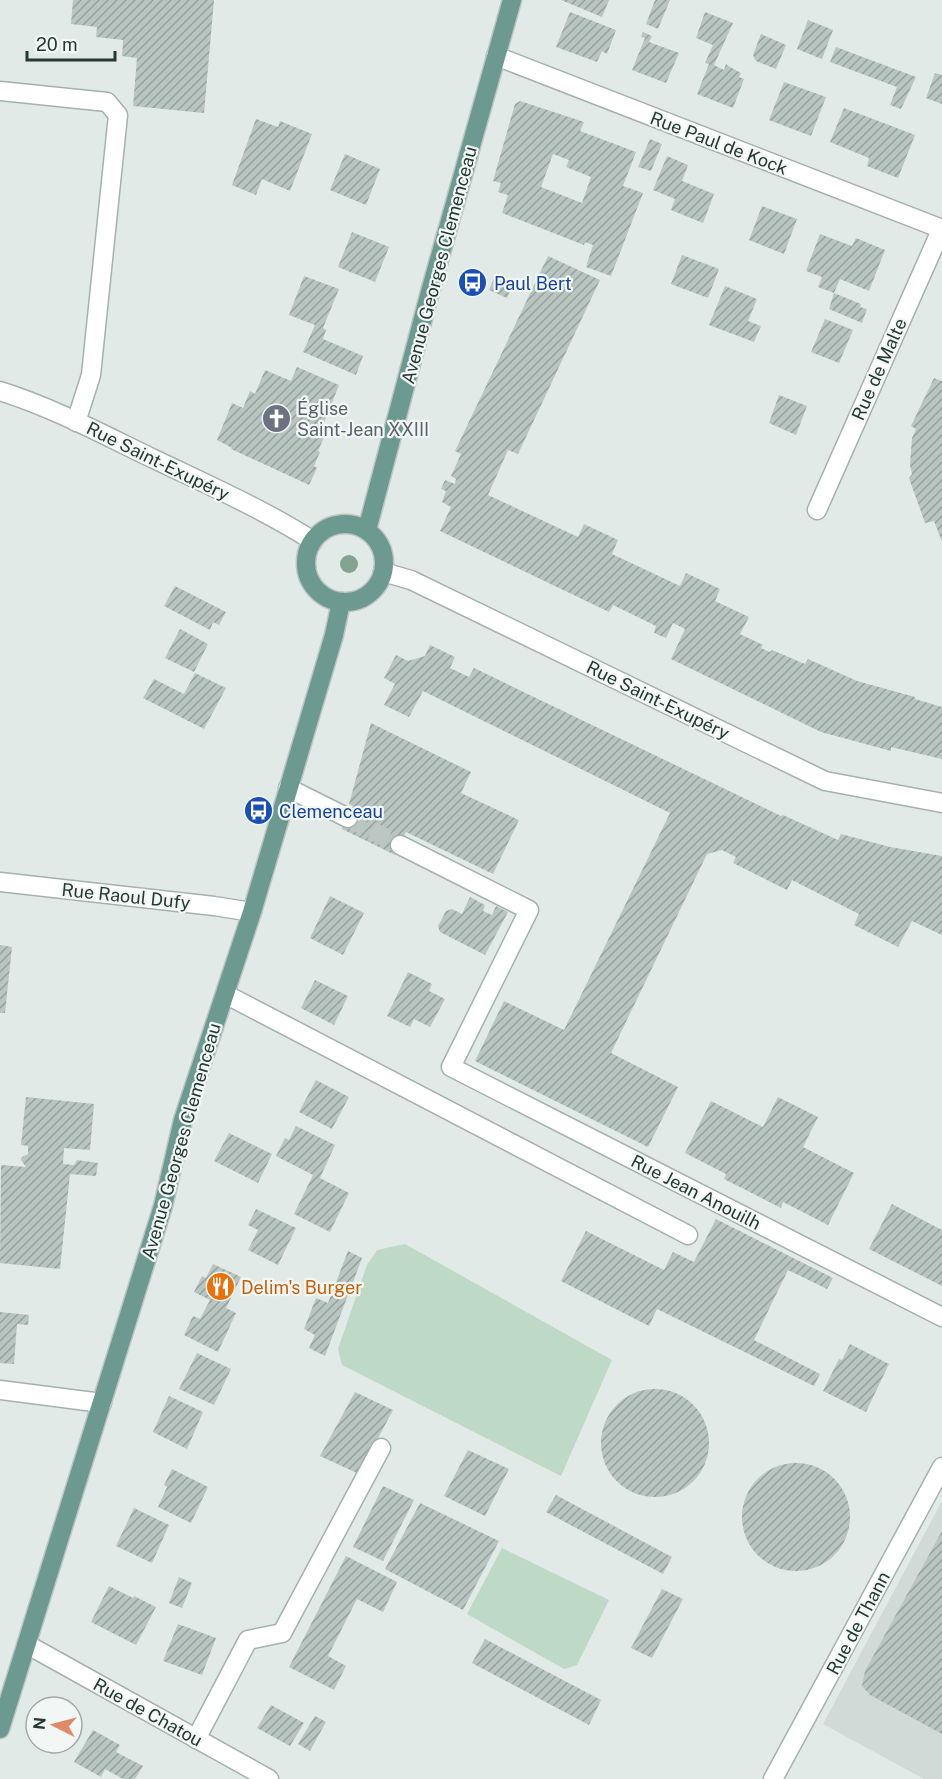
<svg xmlns="http://www.w3.org/2000/svg" width="942" height="1779" viewBox="0 0 942 1779" font-family="'Public Sans',sans-serif">
<style>
.built{fill:#d1dad6}
.pitch{fill:#bed9c6}
.building{fill:url(#building-hatch);fill-rule:evenodd}
.lines{fill:none;stroke-linecap:round;stroke-linejoin:round}
.minor-tunnel{stroke:#bcc7c3;stroke-width:18;stroke-dasharray:18 9;stroke-linecap:butt}
.minor-casing{stroke:#a5b1ae;stroke-width:21}
.major-casing{stroke:#bdc4c2;stroke-width:21}
.minor{stroke:#fff;stroke-width:18}
.major{stroke:#6c9a90;stroke-width:18}
.tree{fill:#82a491}
.labels{text-anchor:middle;dominant-baseline:central;stroke-width:4.5;stroke-linejoin:round;paint-order:stroke}
.street-label{font-size:18px;fill:#243934;stroke:#f2f7f5}
.transit-label{font-size:18px;fill:#164399;stroke:#f2f7f5;text-anchor:start}
.worship-label{font-size:18px;fill:#5b616d;stroke:#f2f7f5;text-anchor:start}
.food-label{font-size:18px;fill:#c56008;stroke:#f2f7f5;text-anchor:start}
</style>
<defs>
<pattern id="building-hatch" width="6" height="6" patternUnits="userSpaceOnUse" patternTransform="scale(1.5)"><rect width="6" height="6" fill="#b8c5c0"/><path d="M-1 1l2-2M0 6l6-6M5 7l2-2" fill="none" stroke="#95a19d"/></pattern>
</defs>
<rect width="100%" height="100%" fill="#e2eae7"/>
<!-- built -->
<polygon class="built" points="942,1501 942,1779 924,1779 823,1724"/>
<!-- pitch -->
<g class="pitch">
<polygon points="405,1244 612,1360 561,1476 342,1365 338,1349 367,1265 377,1250"/>
<polygon points="502,1548 609,1600 577,1665 564,1669 467,1614"/>
</g>
<!-- building -->
<g class="building">
<polygon points="73,0 214,0 204,113 133,106 137,58 122,56 123,40 96,37 97,27 71,24"/>
<polygon points="561,0 609,0 602,17"/>
<polygon points="655,0 670,0 658,29 646,24"/>
<polygon points="570,12 616,30 607,54 602,51 597,62 556,47"/>
<polygon points="705,12 733,23 714,65 724,70 726,64 730,67 741,73 739,77 744,79 733,108 697,94 709,64 705,63 713,45 696,38"/>
<polygon points="808,20 833,30 822,59 797,49"/>
<polygon points="643,32 652,36 649,42 679,53 666,83 632,70 645,38 641,37"/>
<polygon points="761,34 786,45 776,69 756,61 753,55"/>
<polygon points="836,47 916,77 901,109 890,105 897,87 830,62"/>
<polygon points="935,73 942,75 942,104 926,98"/>
<polygon points="784,82 826,97 811,136 769,120"/>
<path d="M520,101L584,122L580,131L636,152L623,186L643,193L611,276L586,267L593,245L585,242L584,245L502,213L508,195L498,192L501,183L493,181L515,104ZM553,154L569,160L566,167L591,177L582,203L541,187Z"/>
<polygon points="844,108 915,135 898,178 867,166 869,158 830,142"/>
<polygon points="256,119 278,127 280,121 312,134 290,191 262,179 256,195 232,185"/>
<polygon points="650,139 662,144 651,171 638,167"/>
<polygon points="345,154 380,169 366,205 330,190"/>
<polygon points="667,156 688,165 682,181 714,194 703,223 671,210 675,199 653,190"/>
<polygon points="762,206 797,219 784,254 749,240"/>
<polygon points="352,232 389,247 375,282 338,267"/>
<polygon points="820,234 852,246 856,238 885,250 869,291 840,279 834,293 861,304 860,307 867,309 862,323 829,309 834,293 818,287 822,277 806,271"/>
<polygon points="682,255 719,269 708,298 671,284"/>
<polygon points="548,256 600,280 518,454 508,450 488,495 578,537 584,524 618,540 612,554 680,586 686,573 720,589 715,601 749,617 740,634 763,645 761,648 770,652 772,650 805,664 808,659 857,681 915,697 915,699 942,707 942,759 891,747 891,751 821,732 671,659 685,629 673,623 666,638 654,633 656,626 613,605 609,612 440,531 451,507 442,502 446,491 441,489 445,480 455,484 456,479 451,476 461,454 455,451"/>
<polygon points="304,276 339,289 323,328 326,330 323,339 363,356 356,375 303,352 315,325 289,315"/>
<polygon points="494,278 513,285 507,298 489,290"/>
<polygon points="725,286 757,299 748,321 761,326 754,342 709,325"/>
<polygon points="825,319 853,330 839,363 811,352"/>
<polygon points="297,367 339,385 322,428 327,430 318,451 320,452 314,466 317,468 309,485 231,449 232,448 217,440 232,403 243,408 250,391 255,394 265,370 291,381"/>
<polygon points="934,378 942,381 942,542 934,521 925,523 909,478 912,474 910,465 912,438 916,429 911,426"/>
<polygon points="779,395 807,406 796,435 769,423"/>
<polygon points="175,586 226,612 219,625 213,622 210,630 164,606"/>
<polygon points="180,629 208,644 194,672 165,658"/>
<polygon points="430,645 455,657 450,668 469,677 474,668 781,816 783,815 838,840 841,834 890,847 942,856 942,935 912,921 898,947 854,925 859,914 792,880 787,890 733,863 736,857 722,850 707,854 611,1053 678,1087 648,1147 475,1061 504,1001 564,1030 670,813 423,691 409,717 384,705 395,684 384,678 396,655 408,661 425,656"/>
<polygon points="195,673 226,688 204,729 143,698 154,679 184,694"/>
<polygon points="371,723 471,772 461,793 519,820 493,874 406,832 395,855 342,829 353,806 349,804"/>
<polygon points="330,896 364,913 343,955 310,938"/>
<polygon points="470,897 485,905 483,911 492,915 496,906 508,912 485,955 440,932 438,926 446,911 452,909 462,914"/>
<polygon points="0,945 12,947 5,1013 0,1013"/>
<polygon points="408,972 432,984 429,991 445,999 430,1027 414,1019 410,1027 387,1016"/>
<polygon points="315,980 348,996 334,1025 301,1008"/>
<polygon points="316,1080 349,1097 332,1129 299,1112"/>
<polygon points="26,1097 94,1104 90,1150 64,1148 63,1164 74,1165 77,1160 98,1163 96,1176 70,1174 60,1269 0,1263 1,1165 26,1167 21,1160 22,1157 28,1154 28,1146 21,1145"/>
<polygon points="778,1097 818,1117 803,1147 854,1173 828,1225 783,1202 781,1208 724,1179 726,1174 685,1153 711,1101 763,1127"/>
<polygon points="296,1126 335,1145 320,1178 349,1193 330,1232 294,1214 313,1175 276,1156 285,1138 289,1140"/>
<polygon points="229,1133 272,1154 258,1183 214,1161"/>
<polygon points="892,1204 942,1230 942,1286 869,1249"/>
<polygon points="256,1209 296,1228 278,1265 248,1250 258,1230 248,1225"/>
<polygon points="716,1219 833,1278 827,1289 788,1270 754,1340 820,1374 814,1386 657,1309 649,1326 561,1281 586,1231 664,1270 673,1252 694,1262"/>
<polygon points="348,1251 362,1258 325,1356 309,1348 315,1335 304,1329 316,1298 328,1303"/>
<polygon points="213,1264 241,1277 226,1308 236,1313 218,1352 184,1335 193,1316 200,1319 210,1300 194,1292 202,1276 206,1278"/>
<polygon points="0,1312 29,1315 28,1325 17,1324 14,1364 0,1363"/>
<polygon points="850,1344 889,1364 866,1412 823,1391 839,1359 842,1360"/>
<polygon points="197,1353 231,1369 214,1405 179,1389"/>
<circle cx="655" cy="1443" r="54"/>
<polygon points="355,1392 393,1410 359,1474 320,1456"/>
<polygon points="169,1396 203,1412 187,1449 153,1432"/>
<polygon points="468,1450 509,1469 485,1516 444,1496"/>
<circle cx="796" cy="1517" r="54"/>
<polygon points="172,1469 208,1487 191,1523 158,1507 167,1487 164,1485"/>
<polygon points="383,1486 414,1500 383,1561 353,1547"/>
<polygon points="556,1495 672,1557 663,1574 546,1512"/>
<polygon points="420,1503 499,1541 463,1610 385,1569"/>
<polygon points="134,1508 169,1525 152,1563 116,1546"/>
<polygon points="942,1531 942,1734 870,1695 862,1686 865,1671"/>
<polygon points="346,1556 397,1582 383,1612 357,1599 328,1656 346,1666 334,1690 289,1667"/>
<polygon points="179,1577 192,1583 182,1608 169,1603"/>
<polygon points="109,1586 133,1598 134,1596 156,1607 136,1645 91,1622"/>
<polygon points="662,1589 683,1599 652,1658 631,1648"/>
<polygon points="178,1624 216,1638 202,1675 163,1661"/>
<polygon points="485,1639 601,1700 589,1725 472,1663"/>
<polygon points="271,1705 304,1723 290,1746 257,1728"/>
<polygon points="315,1716 326,1722 310,1751 298,1744"/>
<polygon points="93,1730 120,1745 116,1752 143,1766 135,1779 123,1779 105,1769 101,1777 74,1762"/>
</g>
<g class="lines">
<!-- minor-tunnel -->
<polyline class="minor-tunnel" points="348,818 400,845"/>
<defs>
<g id="minor">
<polyline points="496,56 942,229"/>
<polyline points="0,91 107,102 118,115 91,375 76,422"/>
<path d="M0,391C54,408 104,435 154,459C208,485 263,509 313,541"/>
<polyline points="817,510 942,228"/>
<polyline points="383,572 411,580 825,781 942,803"/>
<polyline points="288,788 348,818"/>
<polyline points="400,845 529,910 451,1067 942,1317"/>
<polyline points="0,882 214,906 252,912"/>
<polyline points="225,994 688,1235"/>
<polyline points="0,1390 102,1403"/>
<polyline points="28,1645 269,1779"/>
<polyline points="196,1739 248,1640 282,1633 381,1448"/>
<polyline points="773,1779 942,1467"/>
</g>
<g id="major">
<circle cx="345" cy="563" r="39"/>
<polyline points="367,530 430,292 512,0"/>
<polyline points="0,1729 163,1206 183,1120 252,912 334,635 341,602"/>
</g>
</defs>
<!-- minor casing -->
<use href="#minor" class="minor-casing"/>
<!-- major casing -->
<use href="#major" class="major-casing"/>
<!-- minor -->
<use href="#minor" class="minor"/>
<!-- major -->
<use href="#major" class="major"/>
</g>
<!-- trees -->
<circle class="tree" cx="349" cy="564" r="9"/>
<!-- icons -->
<defs>
<symbol id="bus-disc" viewBox="-11 -11 22 22"><circle r="9.5" fill="#1a4fb4" stroke="#f2f7f5"/><path d="M-5-6H5V4H4V6H2V4H-2V6H-4V4H-5ZM-3.5-4V0h7V-4ZM-3.5 1.2v1.5H-2V1.2ZM2 1.2v1.5H3.5V1.2Z" fill="#fff"/></symbol>
<symbol id="church-disc" viewBox="-11 -11 22 22"><circle r="9.5" fill="#6b7280" stroke="#f2f7f5"/><path d="M-1.2-6h2.4v3.5h3.3v2.4h-3.3V6h-2.4V-.1h-3.3v-2.4h3.3Z" fill="#fff"/></symbol>
<symbol id="restaurant-disc" viewBox="-11 -11 22 22"><circle r="9.5" fill="#e8710a" stroke="#f2f7f5"/><path d="M-5-6h1v4h1v-4h1v4h1v-4h1v5L-1.5 .5V6h-2V.5L-5-1ZM5-6V6H3V1.5H1.5Q1.5-4 5-6Z" fill="#fff"/></symbol>
</defs>
<g fill-rule="evenodd">
<use href="#bus-disc" x="456" y="266" width="33" height="33"/>
<use href="#church-disc" x="260" y="402" width="33" height="33"/>
<use href="#bus-disc" x="242" y="794" width="33" height="33"/>
<use href="#restaurant-disc" x="204" y="1270" width="33" height="33"/>
</g>
<g class="labels">
<!-- street labels -->
<g class="street-label">
<text transform="translate(719 143) rotate(21)">Rue Paul de Kock</text>
<text transform="translate(439 265) rotate(-75)">Avenue Georges Clemenceau</text>
<text transform="translate(879 369) rotate(-66)">Rue de Malte</text>
<text transform="translate(158 461) rotate(26)">Rue Saint-Exupéry</text>
<text transform="translate(658 700) rotate(26)">Rue Saint-Exupéry</text>
<text transform="translate(126 896) rotate(6)">Rue Raoul Dufy</text>
<text transform="translate(181 1141) rotate(-74)">Avenue Georges Clemenceau</text>
<text transform="translate(696 1192) rotate(27)">Rue Jean Anouilh</text>
<text transform="translate(858 1623) rotate(-62)">Rue de Thann</text>
<text transform="translate(148 1712) rotate(29)">Rue de Chatou</text>
</g>
<!-- transit labels -->
<g class="transit-label">
<text x="494" y="283">Paul Bert</text>
<text x="279" y="811">Clemenceau</text>
</g>
<!-- worship labels -->
<g class="worship-label">
<text x="297" y="408">Église<tspan x="297" dy="21">Saint-Jean XXIII</tspan></text>
</g>
<!-- food labels -->
<g class="food-label">
<text x="241" y="1287">Delim's Burger</text>
</g>
</g>
<!-- north arrow -->
<g transform="translate(54 1725) rotate(276)"><circle r="28" fill="#f2f7f5" stroke="#a0aba8" stroke-width="1.5"/>
<path d="M0-4.5L10 22L0 15L-10 22Z" fill="#e08a6a"/>
<text y="-9" font-size="16" font-weight="bold" text-anchor="middle" fill="#243934">N</text>
</g>
<!-- scale -->
<path d="M27 51v9h88v-9" fill="none" stroke="#243934" stroke-width="3"/>
<text x="36" y="51" font-size="18" fill="#243934" stroke="#f2f7f5" stroke-width="4.5" paint-order="stroke">20 m</text>
</svg>
